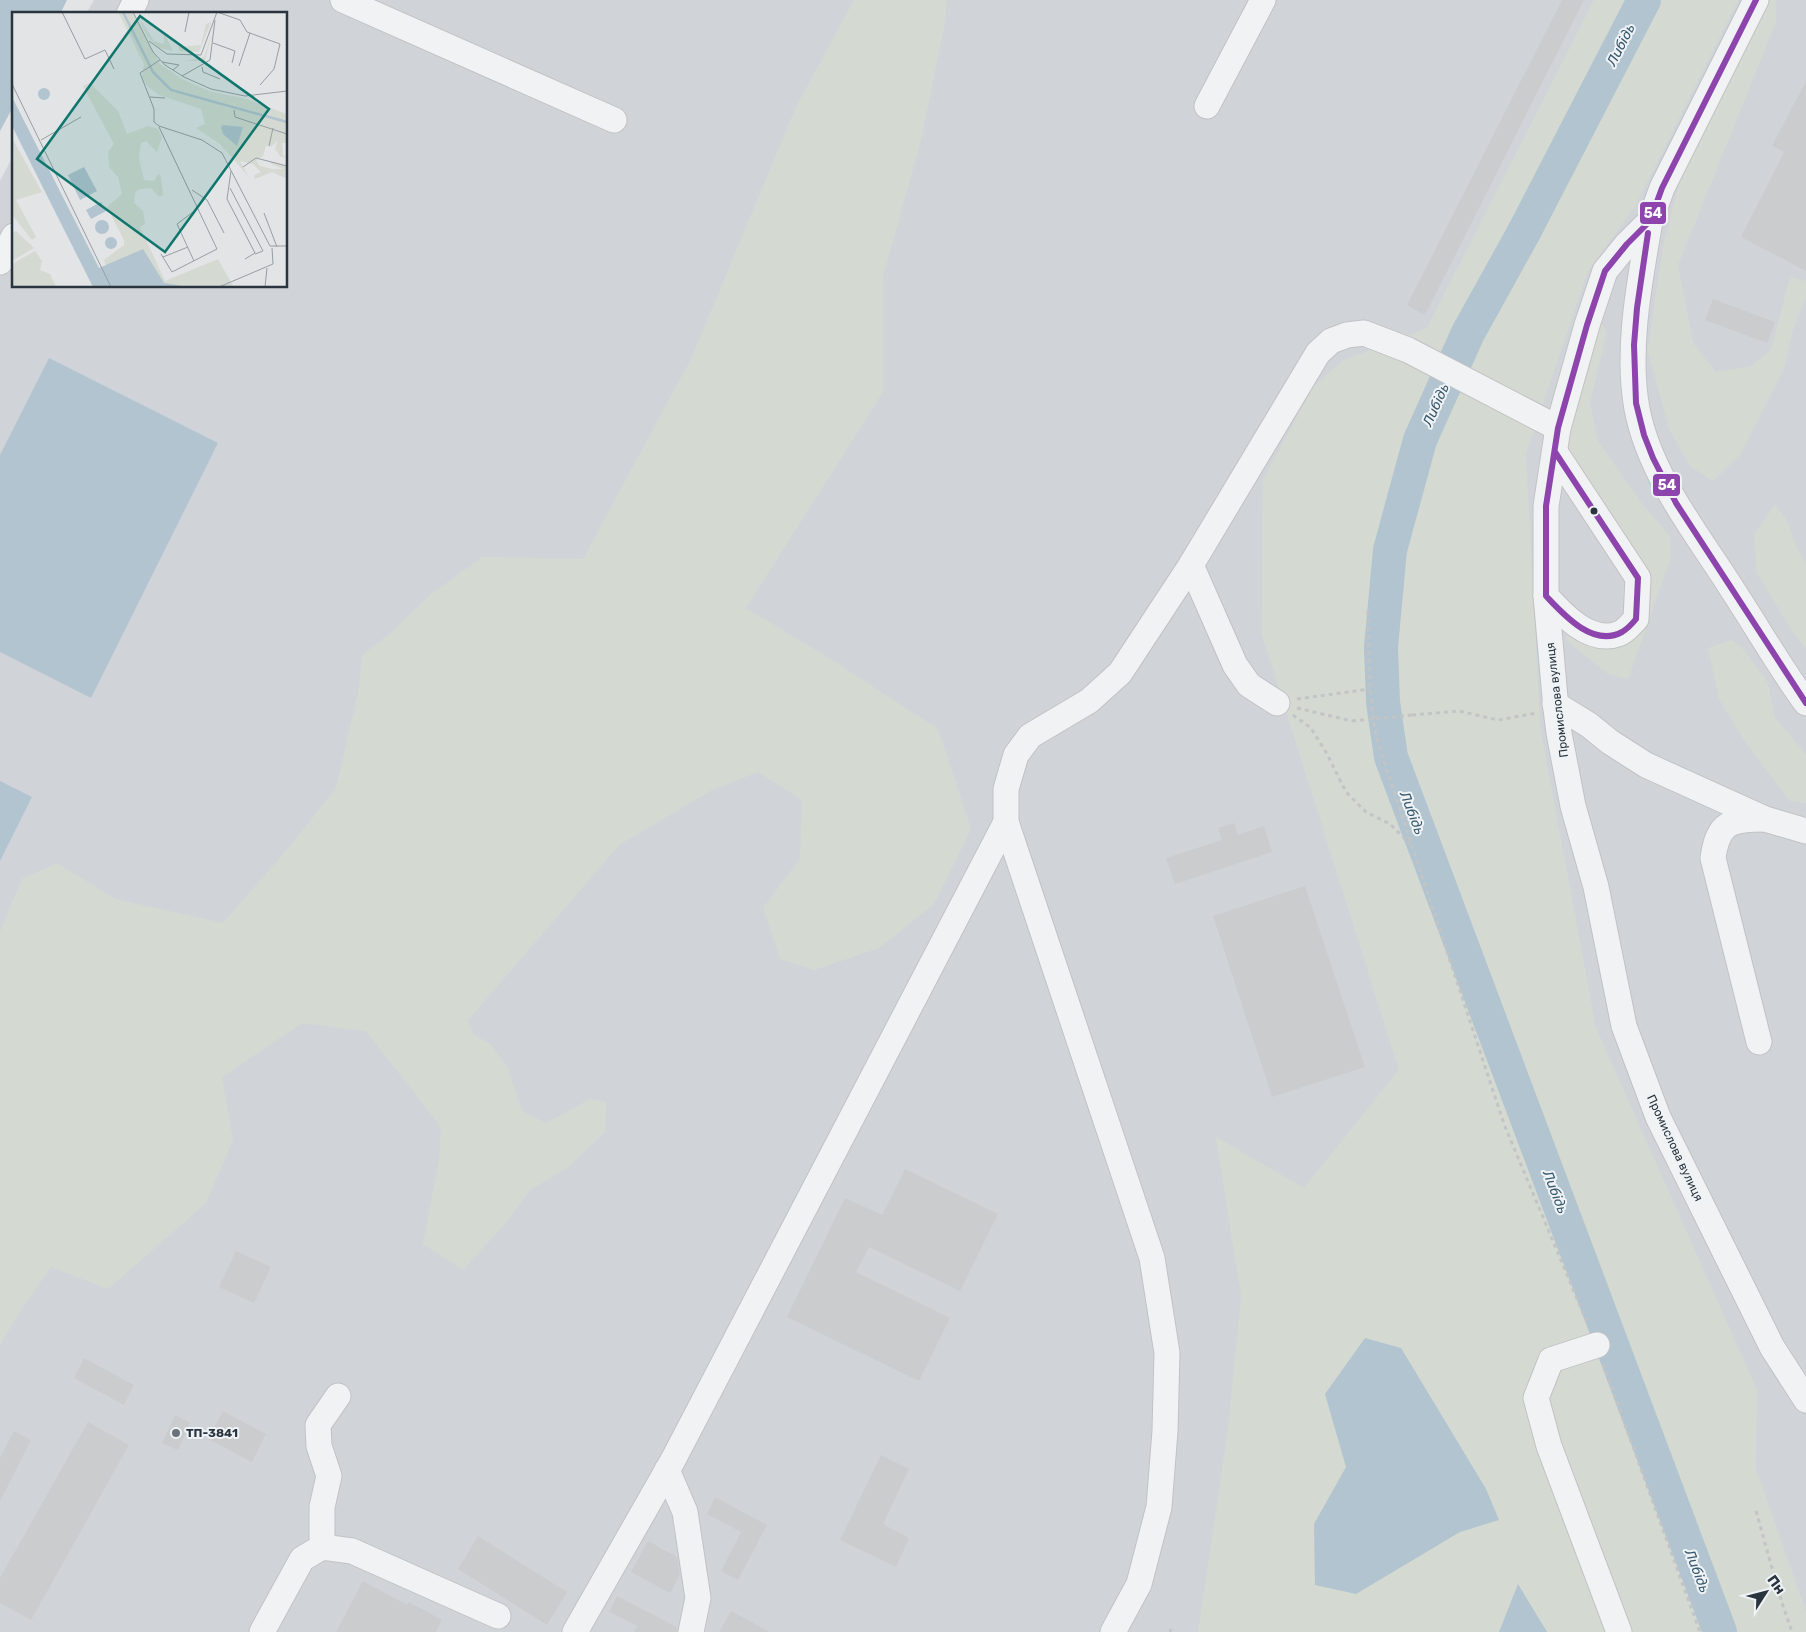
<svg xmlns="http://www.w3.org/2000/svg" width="1806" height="1632" viewBox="0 0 1806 1632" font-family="Rubik,sans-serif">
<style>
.built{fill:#d0d4d9}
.green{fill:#d4dad2;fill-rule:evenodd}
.water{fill:#b2c4cf}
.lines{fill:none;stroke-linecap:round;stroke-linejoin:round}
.river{stroke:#b2c4cf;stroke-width:34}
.building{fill:#caccce}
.minor-casing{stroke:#c0c2c4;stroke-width:27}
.path{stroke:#c2c4c6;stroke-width:3;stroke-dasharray:4 4;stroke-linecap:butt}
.minor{stroke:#f0f2f3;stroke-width:25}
.path-bridge{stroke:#c2c4c6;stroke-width:3;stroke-dasharray:4 4;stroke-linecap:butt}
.bus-1-casing{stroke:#eff3f5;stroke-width:10}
.bus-1{stroke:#8e44ad;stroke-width:6}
.bus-dot{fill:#2a343e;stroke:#eff3f5;stroke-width:2}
.poi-dot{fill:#6a7279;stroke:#eff3f5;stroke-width:2}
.labels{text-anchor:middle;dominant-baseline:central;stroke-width:4;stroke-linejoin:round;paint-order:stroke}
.street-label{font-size:12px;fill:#2a343e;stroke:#eff3f5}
.poi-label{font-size:12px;font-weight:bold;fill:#2a343e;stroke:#eff3f5;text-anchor:start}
.water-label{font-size:14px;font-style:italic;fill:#38596e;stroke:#eff3f5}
.inset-river{fill:none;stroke:#b2c4cf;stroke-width:2.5}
.inset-road{fill:none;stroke:#989ea3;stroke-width:1}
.view{fill:#0f766e;fill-opacity:0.15;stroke:#0f766e;stroke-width:2.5}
.inset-edge{fill:none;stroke:#2a343e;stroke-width:2.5}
.line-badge{stroke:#eff3f5;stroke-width:2}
.badge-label{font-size:14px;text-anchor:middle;font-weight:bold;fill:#fff}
</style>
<rect width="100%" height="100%" fill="#e2e4e6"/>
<!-- built -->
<polygon class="built" points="94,0 1806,0 1806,1632 0,1632 0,181 14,154 14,286 286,286 286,14 86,14"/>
<!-- green -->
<g class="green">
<polygon points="854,0 947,0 945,22 921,140 883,277 883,392 746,608 832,660 938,729 971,829 934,904 879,948 814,970 780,959 763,908 800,859 802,800 758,772 712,790 619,845 468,1020 473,1034 490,1044 507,1066 522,1111 546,1123 590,1099 606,1102 605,1132 569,1166 529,1191 509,1219 463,1270 423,1244 439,1161 441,1127 366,1031 302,1023 222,1077 233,1140 206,1203 108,1289 51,1267 17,1316 0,1345 0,932 22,879 57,863 115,899 223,923 291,845 336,788 358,693 362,655 392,632 429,596 482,557 583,559 691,359 796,107"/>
<path d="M1594,0H1738L1635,206L1588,271L1526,454L1540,727L1596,1028L1757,1390L1756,1468L1806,1612V1632H1547L1518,1584L1499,1632H1198L1228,1430L1241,1296L1216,1137L1304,1188L1399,1070L1262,635L1263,480L1314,386L1344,360L1427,328ZM1401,1348L1486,1489L1499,1520L1460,1532L1315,1585L1314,1524L1347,1467L1325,1394Z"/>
<polygon points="1770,0 1776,0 1776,22 1678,265 1693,343 1716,372 1751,366 1771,350 1790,277 1806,281 1806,298 1793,329 1784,369 1740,455 1713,481 1690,466 1669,429 1648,351 1663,246 1680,181"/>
<polygon points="1599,318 1607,332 1590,403 1598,441 1643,505 1670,536 1671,558 1628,679 1608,674 1567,641 1564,616 1620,634 1638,578 1565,449"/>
<polygon points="1775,505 1787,520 1796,546 1806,564 1806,649 1791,629 1757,573 1754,534"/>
<polygon points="1732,640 1744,650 1768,683 1775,718 1806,754 1806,803 1790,801 1748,746 1719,699 1708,648"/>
</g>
<!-- water -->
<g class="water">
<polygon points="0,0 67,0 60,14 14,14 14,105 0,131"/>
<polygon points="49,358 218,443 91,698 0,652 0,455"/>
<polygon points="0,781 32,797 0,861"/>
<polygon points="1365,1338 1401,1348 1486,1489 1499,1520 1460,1532 1356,1594 1315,1585 1314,1524 1346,1467 1325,1394"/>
<polygon points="1518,1584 1547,1632 1499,1632"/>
</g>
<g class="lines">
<!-- river -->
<polyline class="river" points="1644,0 1524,232 1468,333 1420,440 1390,550 1381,647 1383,702 1391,757 1720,1632"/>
</g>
<!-- building -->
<g class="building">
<polygon points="1562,0 1584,0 1425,315 1407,305"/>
<polygon points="1806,81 1806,271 1741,237 1784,152 1772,146"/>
<polygon points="1713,299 1775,322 1767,343 1705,320"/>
<polygon points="1234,823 1238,835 1264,826 1272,852 1175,884 1166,858 1222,840 1218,828"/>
<polygon points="1305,886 1365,1067 1272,1097 1213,916"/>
<polygon points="905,1169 998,1214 960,1291 869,1247 856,1272 950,1318 919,1381 787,1317 845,1198 882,1215"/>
<polygon points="236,1251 271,1267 254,1303 219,1287"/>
<polygon points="84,1358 134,1385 124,1405 74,1378"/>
<polygon points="223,1411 266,1434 252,1462 208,1439"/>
<polygon points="175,1415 190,1423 178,1450 162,1443"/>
<polygon points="88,1422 129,1445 31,1620 0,1603 0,1578"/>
<polygon points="14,1431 31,1440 0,1501 0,1458"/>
<polygon points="881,1455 909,1469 883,1524 909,1538 896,1567 840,1540"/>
<polygon points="715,1497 767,1525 738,1580 721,1571 741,1532 707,1514"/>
<polygon points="478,1536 567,1592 547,1625 458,1569"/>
<polygon points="648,1541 677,1557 680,1574 670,1593 631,1572"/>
<polygon points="363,1581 407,1605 409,1602 442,1620 436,1632 336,1632"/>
<polygon points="617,1596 677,1627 677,1632 634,1632 637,1626 609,1612"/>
<polygon points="731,1611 770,1632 719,1632"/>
</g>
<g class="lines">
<defs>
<g id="minor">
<polyline points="343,0 614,120"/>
<polyline points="1756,0 1662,188 1650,221 1627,244 1605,271 1587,325 1558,428 1546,506 1546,596 1556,709 1559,733 1573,806 1596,887 1624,1026 1658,1117 1772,1347 1806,1400"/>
<polyline points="129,14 136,0"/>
<polyline points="1207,106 1263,0"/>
<path d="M1650,221C1640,280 1626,349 1637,409C1650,476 1696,532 1732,589C1757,627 1779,666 1806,703"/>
<polyline points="0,262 14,236"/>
<polyline points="1191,565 1235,665 1249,685 1277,703"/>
<path d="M1546,596C1563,615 1590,644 1618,634C1625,632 1631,624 1636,619L1638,578L1555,452"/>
<polyline points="1555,704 1589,725 1610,742 1646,765 1765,819 1806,831"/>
<path d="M1759,1042L1713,858C1718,822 1731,819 1765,819"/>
<polyline points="1597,1345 1551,1360 1536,1398 1549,1446 1619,1632"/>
<polyline points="667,1470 685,1512 698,1598 691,1632"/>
<polyline points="322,1547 322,1507 329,1476 319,1446 318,1425 338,1396"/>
<polyline points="262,1632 302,1559 322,1547 352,1551 498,1616"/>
<polyline points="575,1632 673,1460 1006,822"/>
<polyline points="1113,1632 1139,1584 1159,1507 1165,1431 1167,1353 1152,1258 1006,822 1006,789 1016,755 1030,736 1089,701 1120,673 1191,565 1318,353 1331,341 1347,335 1364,333 1408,350 1558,428"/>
</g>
</defs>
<!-- minor casing -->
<use href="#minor" class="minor-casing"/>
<!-- path -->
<g class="path">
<polyline points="1368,611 1370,689 1376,737 1504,1124 1588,1325"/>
<polyline points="1297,699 1370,689"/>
<polyline points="1297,708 1352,721"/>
<polyline points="1293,715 1311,728 1327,754 1346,792 1366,812 1390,824 1410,844"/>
<polyline points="1412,715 1459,711 1498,720 1537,713"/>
<polyline points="1603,1364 1700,1632"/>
<polyline points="1756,1511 1781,1600 1792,1632"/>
<polyline points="1170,1632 1171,1629"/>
</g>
<!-- minor -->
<use href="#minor" class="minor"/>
<!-- path-bridge -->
<polyline class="path-bridge" points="1352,721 1412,715"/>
<defs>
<g id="bus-1">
<polyline points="1648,233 1637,308 1634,345 1636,403 1644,435 1653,458 1676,503 1806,703"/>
<path d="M1555,452L1638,578L1636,619C1632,624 1627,629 1622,632C1593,648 1563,614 1546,596V506L1558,428L1587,325L1605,271L1627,244L1650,221L1662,188L1756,0"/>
</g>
</defs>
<!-- bus-1 casing -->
<use href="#bus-1" class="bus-1-casing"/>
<!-- bus-1 -->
<use href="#bus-1" class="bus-1"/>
</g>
<!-- markers -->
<circle class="bus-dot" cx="1594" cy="511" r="4.5"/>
<circle class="poi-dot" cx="176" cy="1433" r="5"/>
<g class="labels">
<!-- street labels -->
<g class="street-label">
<text transform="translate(1557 700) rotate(-97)">Промислова вулиця</text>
<text transform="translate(1675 1148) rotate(65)">Промислова вулиця</text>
</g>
<!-- poi labels -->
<g class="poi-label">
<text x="186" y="1433">ТП-3841</text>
</g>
<!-- water labels -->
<g class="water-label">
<text transform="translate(1621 45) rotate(-63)">Либідь</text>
<text transform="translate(1436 405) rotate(-66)">Либідь</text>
<text transform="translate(1412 813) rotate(69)">Либідь</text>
<text transform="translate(1555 1192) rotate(69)">Либідь</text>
<text transform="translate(1697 1571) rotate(69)">Либідь</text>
</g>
</g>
<!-- overview -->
<g transform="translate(12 12)">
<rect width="275" height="275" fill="#e2e4e6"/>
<path d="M106,0H120L148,52L170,67L197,79L235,87L275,102V131H270L271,143L275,146L269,145L263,137L265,129L259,135L254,133L251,144L244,148L248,154L260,157H271L257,151L262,150L275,154V167L260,160L243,167L242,163L249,160L241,152L228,149L236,164L208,132L184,116L193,112L189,97L147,83L135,74L130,65L132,52ZM211,113L227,115H231L220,130ZM126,5L142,29L152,32V21L161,39L147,36L135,24ZM199,10L187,40L167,39L166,35L189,33L194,12ZM200,21L193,49H174L192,45ZM78,71L106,99L115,122L136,114L146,117L150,125L145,140L134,129L129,131L127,146L132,168L142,169L146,162L149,164L151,183L147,185L139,176L127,177L123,181L122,191L131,199L133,212L128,215L153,269L206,247L221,274L102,275L92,248L112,233V228L95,195L110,182L106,165L97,155L96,140L102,132L71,74ZM0,126L30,180L4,188L24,225L20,228L0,203ZM4,219L22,236L0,249V221ZM23,239L30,249L28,258L38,262L44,275H0V252Z" fill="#d4dad2" fill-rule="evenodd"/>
<path d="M26 82a6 6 0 1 1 12 0a6 6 0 1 1-12 0ZM0,85L87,256L131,237L152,271L177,275H81L0,114ZM211,113L231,115L225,134L211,122L209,115ZM72,155L85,179L68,188L56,163ZM89,190L94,199L79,207L74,198ZM83 215a7 7 0 1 1 14 0a7 7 0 1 1-14 0ZM93 231a6 6 0 1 1 12 0a6 6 0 1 1-12 0Z" fill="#b2c4cf"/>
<path class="inset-river" d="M111,0L141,60L159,78L275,110"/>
<path class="inset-road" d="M50,0L73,47L93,38L102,57M121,0L141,40L153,53L172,65L199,77L233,84L275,79M205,0L228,8L235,20L268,32L262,57L248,73M173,20L177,0M137,29L155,42L189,43L205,0M201,31L223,39L220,51M148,48L128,61L142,97V110L147,114L190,128L210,141L258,234H275M150,50L167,53L161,58M227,54L238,21M190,55L191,60L208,67M170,64L198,48L203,8M0,72L99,275M138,85L153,86M222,98L223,105L275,122M147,115L205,237L160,260L149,242M29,128L69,105M257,134L261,116M231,155L244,146L275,154M219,159L215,187L243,241L233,247M218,176L251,239L243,242M180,178L195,188L212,221M181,200L165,212L182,249M252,201L265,235M151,245L176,235M207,275L261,252L260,236M253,275L255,256"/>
<path class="view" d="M128,4L257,97L153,240L25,147Z"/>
<rect width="275" height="275" class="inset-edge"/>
</g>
<g class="line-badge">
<rect x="1639" y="201" width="28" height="24" rx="5" fill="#8e44ad"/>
<rect x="1652" y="473" width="29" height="24" rx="5" fill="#8e44ad"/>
</g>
<g class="badge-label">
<text x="1653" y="218">54</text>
<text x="1667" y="490">54</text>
</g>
<!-- north arrow -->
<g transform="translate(1766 1592) rotate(54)" stroke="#eff3f5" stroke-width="4" paint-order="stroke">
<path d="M0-4L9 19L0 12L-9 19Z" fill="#2a343e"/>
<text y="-8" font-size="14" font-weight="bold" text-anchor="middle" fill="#2a343e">Пн</text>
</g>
</svg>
